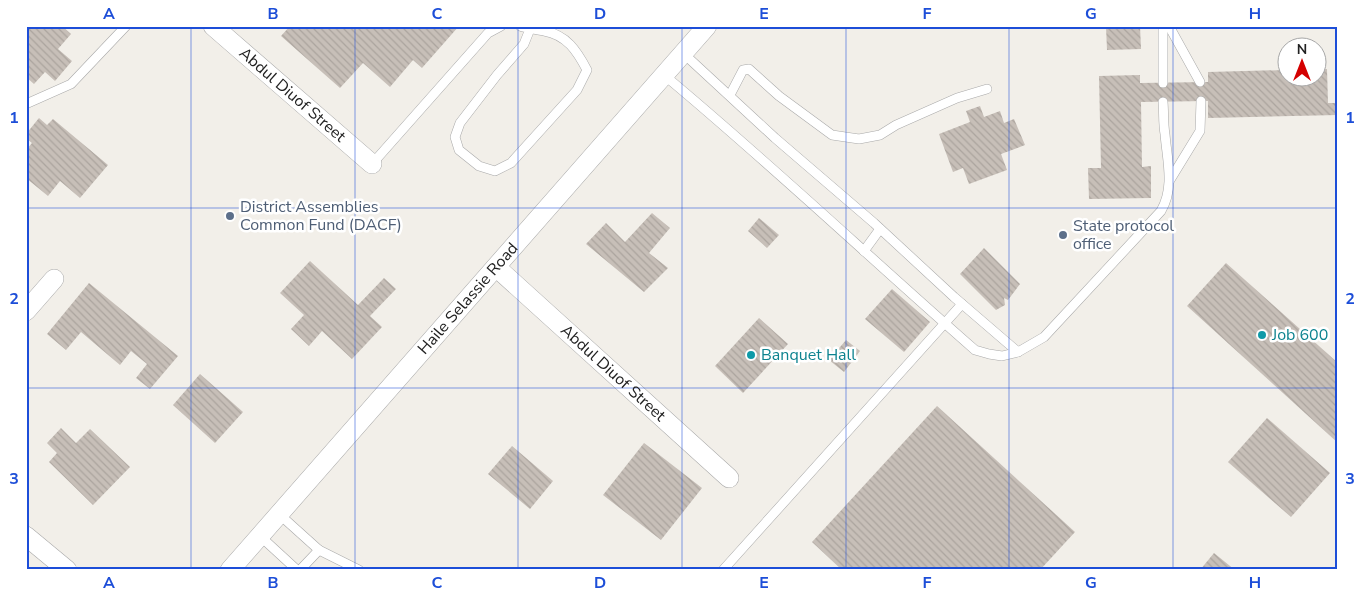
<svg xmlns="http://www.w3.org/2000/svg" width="1364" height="596" viewBox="0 0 1364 596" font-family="'Nunito Sans',sans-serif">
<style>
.building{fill:url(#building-back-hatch)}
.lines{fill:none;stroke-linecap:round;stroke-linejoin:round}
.service-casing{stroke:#a9a9a9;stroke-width:10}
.minor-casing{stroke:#a9a9a9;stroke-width:20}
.service{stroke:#fff;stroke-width:9}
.minor{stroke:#fff;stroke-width:19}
.grid{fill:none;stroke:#1d4ed8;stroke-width:1;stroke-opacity:0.55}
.service-dot{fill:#5c6f8a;stroke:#fff;stroke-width:2}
.culture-dot{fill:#0f9aa8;stroke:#fff;stroke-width:2}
.labels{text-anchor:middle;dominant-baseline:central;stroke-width:5;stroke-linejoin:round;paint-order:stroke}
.street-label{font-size:16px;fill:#222;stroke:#fff}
.service-label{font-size:16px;fill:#4e5e75;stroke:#fff;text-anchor:start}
.culture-label{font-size:16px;fill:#0d838f;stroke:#fff;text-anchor:start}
.neatline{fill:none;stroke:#1d4ed8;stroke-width:2}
.grid-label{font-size:16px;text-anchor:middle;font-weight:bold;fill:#1d4ed8}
</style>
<defs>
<pattern id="building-back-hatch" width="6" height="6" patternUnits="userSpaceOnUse" patternTransform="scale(1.25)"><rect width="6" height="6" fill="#c7bfb8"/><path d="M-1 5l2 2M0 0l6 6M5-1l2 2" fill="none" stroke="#aba49e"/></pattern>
</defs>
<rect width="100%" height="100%" fill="#f2efe9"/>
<!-- building -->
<g class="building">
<polygon points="26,26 62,26 71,34 58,49 72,61 55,81 45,72 34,84 26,77"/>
<polygon points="290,26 459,26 422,68 413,60 390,87 363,63 340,88 281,36"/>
<polygon points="1106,26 1140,26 1141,49 1107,50"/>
<polygon points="1327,69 1328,103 1338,103 1338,115 1208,118 1208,101 1141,102 1142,167 1151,166 1151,198 1089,199 1088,168 1101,168 1099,76 1140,75 1140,83 1208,82 1208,72 1286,70 1286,78 1316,78 1316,70"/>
<polygon points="980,106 984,117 1000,111 1004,123 1014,119 1025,145 1001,154 1007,170 969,184 963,168 953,172 939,134 970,122 966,111"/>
<polygon points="39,118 47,125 53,119 108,165 80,198 60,181 48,196 26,178 26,150 32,143 26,138 26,134"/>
<polygon points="652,213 670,228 649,253 668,268 644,292 586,244 606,223 625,242"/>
<polygon points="759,218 779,235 767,248 748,231"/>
<polygon points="984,248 1020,284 1008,300 1004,298 1005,305 996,310 960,274"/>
<polygon points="310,261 358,305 384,278 396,289 370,316 382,327 352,359 322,331 309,346 291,329 304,315 280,293"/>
<polygon points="1226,263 1338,363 1338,443 1187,306"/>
<polygon points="89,283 178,356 150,389 136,378 147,364 131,351 120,365 81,332 66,350 47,334"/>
<polygon points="892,289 930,322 904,352 865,319"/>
<polygon points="759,318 788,344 743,393 715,366"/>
<polygon points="846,340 860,351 844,372 829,360"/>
<polygon points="200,374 243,412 215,443 173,405"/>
<polygon points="937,406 1075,532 1040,570 842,570 812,542"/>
<polygon points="1267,418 1330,473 1291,517 1228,462"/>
<polygon points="61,428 76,443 90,429 130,467 93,505 49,462 57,453 47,443"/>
<polygon points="644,443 702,488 661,540 603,495"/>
<polygon points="512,446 553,481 530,509 488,474"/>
<polygon points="1214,553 1235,570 1200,570"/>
</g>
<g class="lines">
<defs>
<g id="service">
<path d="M520,26C528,29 536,29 544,31C567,35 577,51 587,70L577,90L511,163L495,171L479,166L459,150L455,137L460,123L497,75L524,44L530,29"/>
<polyline points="1163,26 1163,83"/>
<polyline points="1169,26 1200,82"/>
<polyline points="683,53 775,138 874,223 954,297 1018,352"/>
<path d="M664,75C770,163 871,259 975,350L989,354L1002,356L1018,352L1044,337L1161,211C1175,187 1167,160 1165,134C1163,123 1164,113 1163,102"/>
<polyline points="730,95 743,70 749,69 779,96 832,135 859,139 880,135 896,125 957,98 987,89"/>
<polyline points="26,104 71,84 126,26"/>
<polyline points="372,164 488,33 501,26"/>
<polyline points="1170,180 1200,131 1201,101"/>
<polyline points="864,251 880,229"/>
<polyline points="279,514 319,550 359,570"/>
<polyline points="260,536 297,570"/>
<polyline points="300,570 319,550"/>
<polyline points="723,570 962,304"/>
</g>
<g id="minor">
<path id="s1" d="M213,26L372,164"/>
<path id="s2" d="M496,267L729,478"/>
<polyline points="26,311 54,279"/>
<polyline points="26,536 67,570"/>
<path id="s3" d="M230,570L707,26"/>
</g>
</defs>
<!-- service casing -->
<use href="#service" class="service-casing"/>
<!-- minor casing -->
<use href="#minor" class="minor-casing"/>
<!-- service -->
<use href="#service" class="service"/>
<!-- minor -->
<use href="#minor" class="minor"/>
</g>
<!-- grid -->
<path class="grid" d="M191,26V570M355,26V570M518,26V570M682,26V570M846,26V570M1009,26V570M1173,26V570M26,208H1338M26,388H1338"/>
<!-- markers -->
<g class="service-dot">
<circle cx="230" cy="216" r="5"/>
<circle cx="1063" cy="235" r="5"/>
</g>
<g class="culture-dot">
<circle cx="1262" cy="335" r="5"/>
<circle cx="751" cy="355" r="5"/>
</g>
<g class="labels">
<!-- street labels -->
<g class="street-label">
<text stroke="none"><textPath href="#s1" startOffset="105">Abdul Diuof Street</textPath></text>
<text stroke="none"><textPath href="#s3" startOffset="361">Haile Selassie Road</textPath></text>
<text stroke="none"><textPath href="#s2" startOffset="158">Abdul Diuof Street</textPath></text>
</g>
<!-- service labels -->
<g class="service-label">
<text x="240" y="207">District Assemblies<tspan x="240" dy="18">Common Fund (DACF)</tspan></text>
<text x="1073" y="226">State protocol<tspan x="1073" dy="18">office</tspan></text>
</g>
<!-- culture labels -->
<g class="culture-label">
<text x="1272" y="335">Job 600</text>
<text x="761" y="355">Banquet Hall</text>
</g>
</g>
<!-- border -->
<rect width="1364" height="596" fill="none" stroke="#ffffff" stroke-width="55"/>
<!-- north arrow -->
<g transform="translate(1302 62)"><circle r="24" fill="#ffffff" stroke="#a7a7a7"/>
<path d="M0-4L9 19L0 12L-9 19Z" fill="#d40000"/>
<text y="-8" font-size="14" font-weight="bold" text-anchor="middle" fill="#222222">N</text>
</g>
<rect x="28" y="28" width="1308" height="540" class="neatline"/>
<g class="grid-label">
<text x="109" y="19">A</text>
<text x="273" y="19">B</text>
<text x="437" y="19">C</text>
<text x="600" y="19">D</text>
<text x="764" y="19">E</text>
<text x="927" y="19">F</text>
<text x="1091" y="19">G</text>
<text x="1255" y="19">H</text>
<text x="14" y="123">1</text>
<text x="1350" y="123">1</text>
<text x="14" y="304">2</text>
<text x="1350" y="304">2</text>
<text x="14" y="484">3</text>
<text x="1350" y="484">3</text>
<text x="109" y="588">A</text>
<text x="273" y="588">B</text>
<text x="437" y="588">C</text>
<text x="600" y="588">D</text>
<text x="764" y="588">E</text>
<text x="927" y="588">F</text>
<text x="1091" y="588">G</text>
<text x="1255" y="588">H</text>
</g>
</svg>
